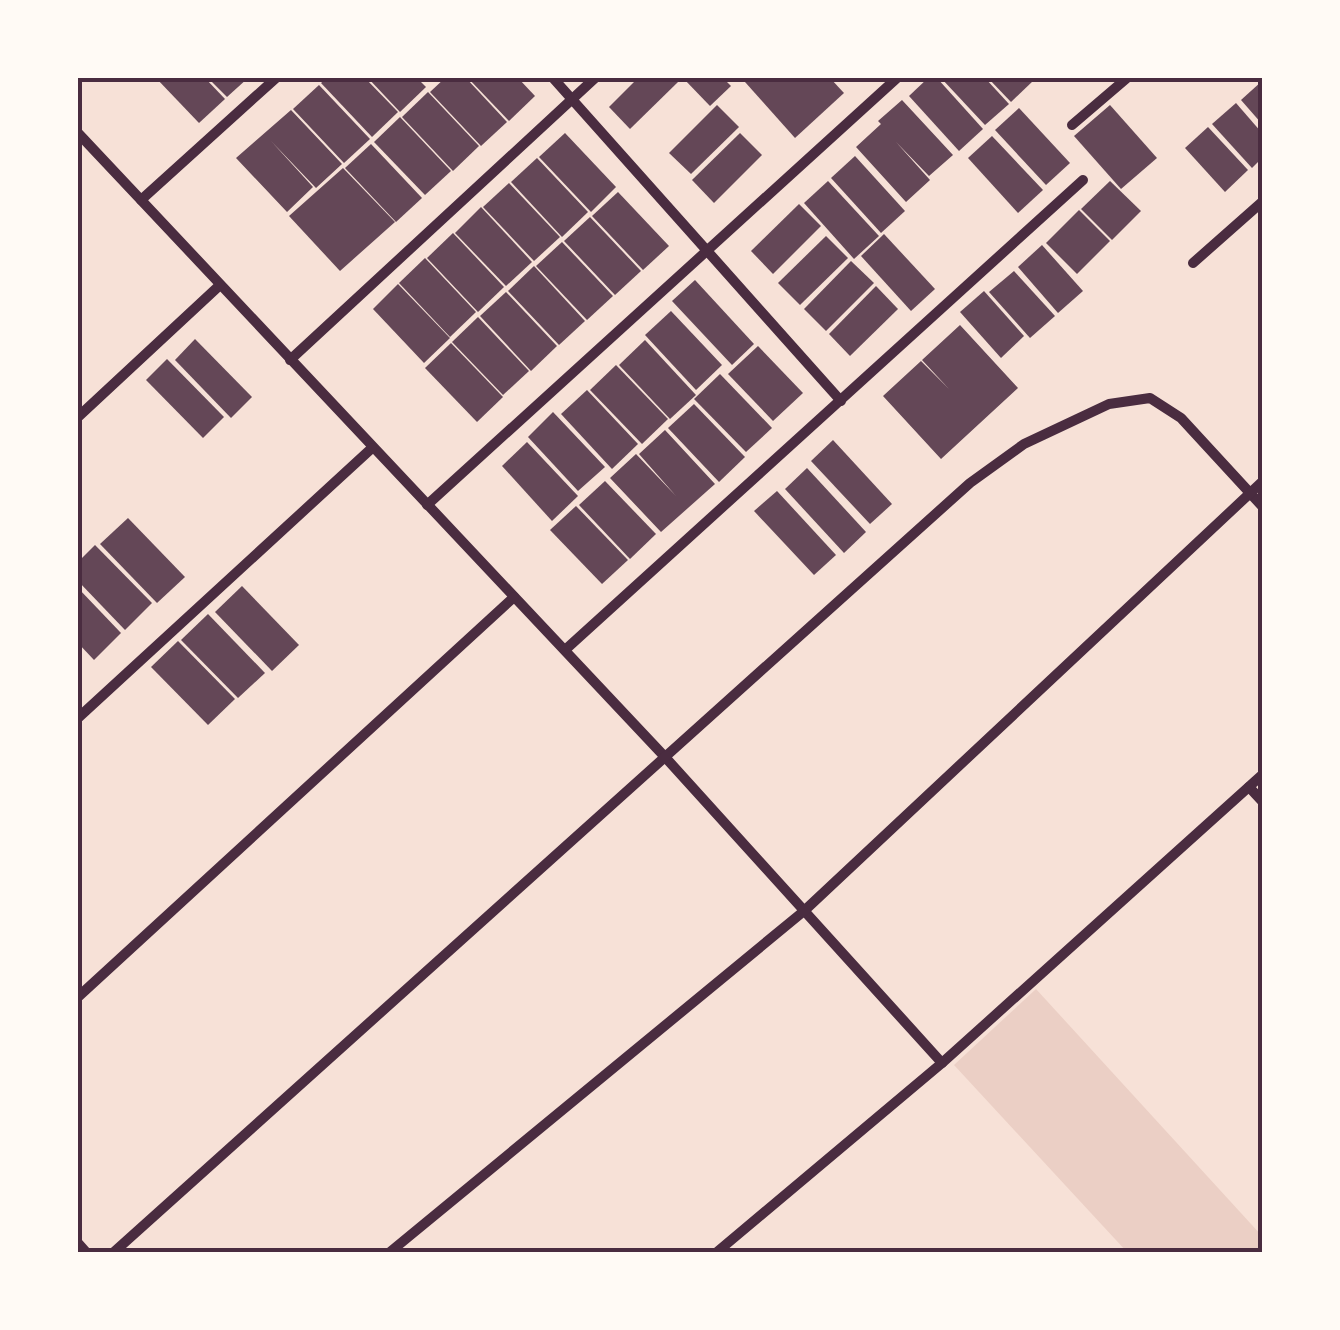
<svg xmlns="http://www.w3.org/2000/svg" width="1340" height="1330" viewBox="0 0 1340 1330" font-family="'Titillium Web',sans-serif">
<style>
.green{fill:#ebcfc5}
.building{fill:#644757}
.lines{fill:none;stroke-linecap:round;stroke-linejoin:round}
.minor{stroke:#4a2c40;stroke-width:10}
.neatline{fill:none;stroke:#4a2c40;stroke-width:4}
</style>
<rect width="100%" height="100%" fill="#f7e1d7"/>
<!-- green -->
<polygon class="green" points="1036,989 1262,1236 1262,1252 1127,1252 954,1065"/>
<!-- building -->
<g class="building">
<polygon points="156,78 205,78 225,99 199,123"/>
<polygon points="208,78 248,78 227,97"/>
<polygon points="327,78 365,78 398,112 372,137 321,83"/>
<polygon points="368,78 417,78 426,87 400,112"/>
<polygon points="445,78 466,78 507,122 481,146 430,92"/>
<polygon points="468,78 518,78 535,96 509,121"/>
<polygon points="638,78 674,78 678,82 630,129 609,107"/>
<polygon points="683,78 723,78 731,86 710,106"/>
<polygon points="750,78 830,78 844,93 795,138 745,82"/>
<polygon points="928,78 937,78 983,129 959,151 909,96"/>
<polygon points="941,78 985,78 1009,104 985,125"/>
<polygon points="988,78 1032,78 1034,80 1011,102"/>
<polygon points="1262,81 1262,124 1241,100"/>
<polygon points="319,85 370,139 344,163 293,109"/>
<polygon points="428,92 479,146 453,171 402,117"/>
<polygon points="902,100 953,155 929,176 896,142 930,180 906,202 856,147 881,124 878,121"/>
<polygon points="1236,103 1262,133 1262,158 1252,168 1212,124"/>
<polygon points="717,105 739,127 691,174 669,153"/>
<polygon points="1110,105 1157,158 1121,189 1074,136"/>
<polygon points="1019,108 1070,163 1046,185 995,130"/>
<polygon points="291,110 342,164 316,188 271,141 313,187 287,212 236,158"/>
<polygon points="400,117 451,171 425,195 374,142"/>
<polygon points="1208,127 1248,170 1225,192 1185,148"/>
<polygon points="565,133 616,187 591,212 539,157"/>
<polygon points="740,133 762,155 714,203 692,180"/>
<polygon points="992,136 1043,190 1018,213 968,158"/>
<polygon points="371,144 422,198 396,222 345,168"/>
<polygon points="855,156 905,211 881,233 831,178"/>
<polygon points="537,158 588,212 562,237 511,182"/>
<polygon points="343,168 395,222 340,271 289,216"/>
<polygon points="828,181 879,236 854,259 804,203"/>
<polygon points="1110,181 1141,211 1112,240 1081,209"/>
<polygon points="509,183 560,237 534,261 483,207"/>
<polygon points="618,192 669,246 643,270 592,216"/>
<polygon points="799,204 821,226 773,274 751,251"/>
<polygon points="481,207 532,262 506,286 455,233"/>
<polygon points="1079,210 1110,241 1077,274 1046,243"/>
<polygon points="590,217 641,271 615,295 564,241"/>
<polygon points="453,233 504,287 478,312 427,258"/>
<polygon points="884,234 935,289 911,311 861,256"/>
<polygon points="826,236 848,258 800,305 778,283"/>
<polygon points="562,242 613,296 587,320 536,266"/>
<polygon points="1042,245 1083,291 1058,313 1018,267"/>
<polygon points="425,258 476,312 450,337 399,283"/>
<polygon points="851,261 874,283 826,331 804,309"/>
<polygon points="534,266 585,321 559,345 508,291"/>
<polygon points="1014,271 1055,316 1030,338 989,292"/>
<polygon points="695,280 754,344 732,365 672,301"/>
<polygon points="398,284 450,338 424,363 373,309"/>
<polygon points="876,286 898,309 850,356 829,334"/>
<polygon points="984,291 1024,336 1001,358 960,312"/>
<polygon points="506,292 557,346 531,371 480,316"/>
<polygon points="671,311 722,365 696,390 645,335"/>
<polygon points="478,317 529,371 503,395 452,342"/>
<polygon points="960,325 1018,388 941,459 883,396 921,361 949,389 922,360"/>
<polygon points="195,339 252,397 231,418 175,360"/>
<polygon points="645,340 696,395 670,419 619,365"/>
<polygon points="451,343 503,397 477,422 425,368"/>
<polygon points="758,346 803,393 773,421 728,374"/>
<polygon points="167,359 224,417 203,438 146,380"/>
<polygon points="616,365 668,419 642,444 590,390"/>
<polygon points="720,374 772,428 746,452 694,399"/>
<polygon points="587,390 638,444 612,469 561,414"/>
<polygon points="694,404 745,457 719,482 668,428"/>
<polygon points="553,412 605,467 578,491 528,437"/>
<polygon points="665,430 715,484 661,532 610,478 636,454 676,496 639,454"/>
<polygon points="833,440 892,504 870,524 811,461"/>
<polygon points="527,442 578,496 552,521 502,466"/>
<polygon points="807,468 866,532 844,553 785,489"/>
<polygon points="605,481 656,534 630,559 579,505"/>
<polygon points="777,491 836,555 814,575 754,511"/>
<polygon points="576,506 628,560 602,584 550,530"/>
<polygon points="128,518 185,577 157,603 100,544"/>
<polygon points="95,545 152,603 125,630 78,581 78,562"/>
<polygon points="242,586 299,645 272,671 215,612"/>
<polygon points="78,588 121,633 94,660 78,643"/>
<polygon points="208,614 265,673 238,698 181,640"/>
<polygon points="178,641 235,699 208,725 151,667"/>
</g>
<g class="lines">
<!-- minor -->
<g class="minor">
<polyline points="553,78 841,401"/>
<polyline points="1072,125 1127,78"/>
<polyline points="78,133 665,757 942,1063"/>
<polyline points="141,200 276,78"/>
<polyline points="1193,263 1262,202"/>
<polyline points="290,360 595,78"/>
<polyline points="78,417 220,285"/>
<polyline points="427,505 897,78"/>
<polyline points="565,650 1083,180"/>
<polyline points="78,718 372,448"/>
<polyline points="1249,787 1262,801"/>
<polyline points="78,997 514,597"/>
<polyline points="78,1243 86,1252"/>
<polyline points="114,1252 970,483 1024,444 1109,404 1150,398 1181,418 1262,506"/>
<polyline points="390,1252 804,911 1262,482"/>
<polyline points="717,1252 942,1063 1262,775"/>
</g>
</g>
<!-- border -->
<rect width="1340" height="1330" fill="none" stroke="#fffaf5" stroke-width="160"/>
<rect x="80" y="80" width="1180" height="1170" class="neatline"/>
</svg>
